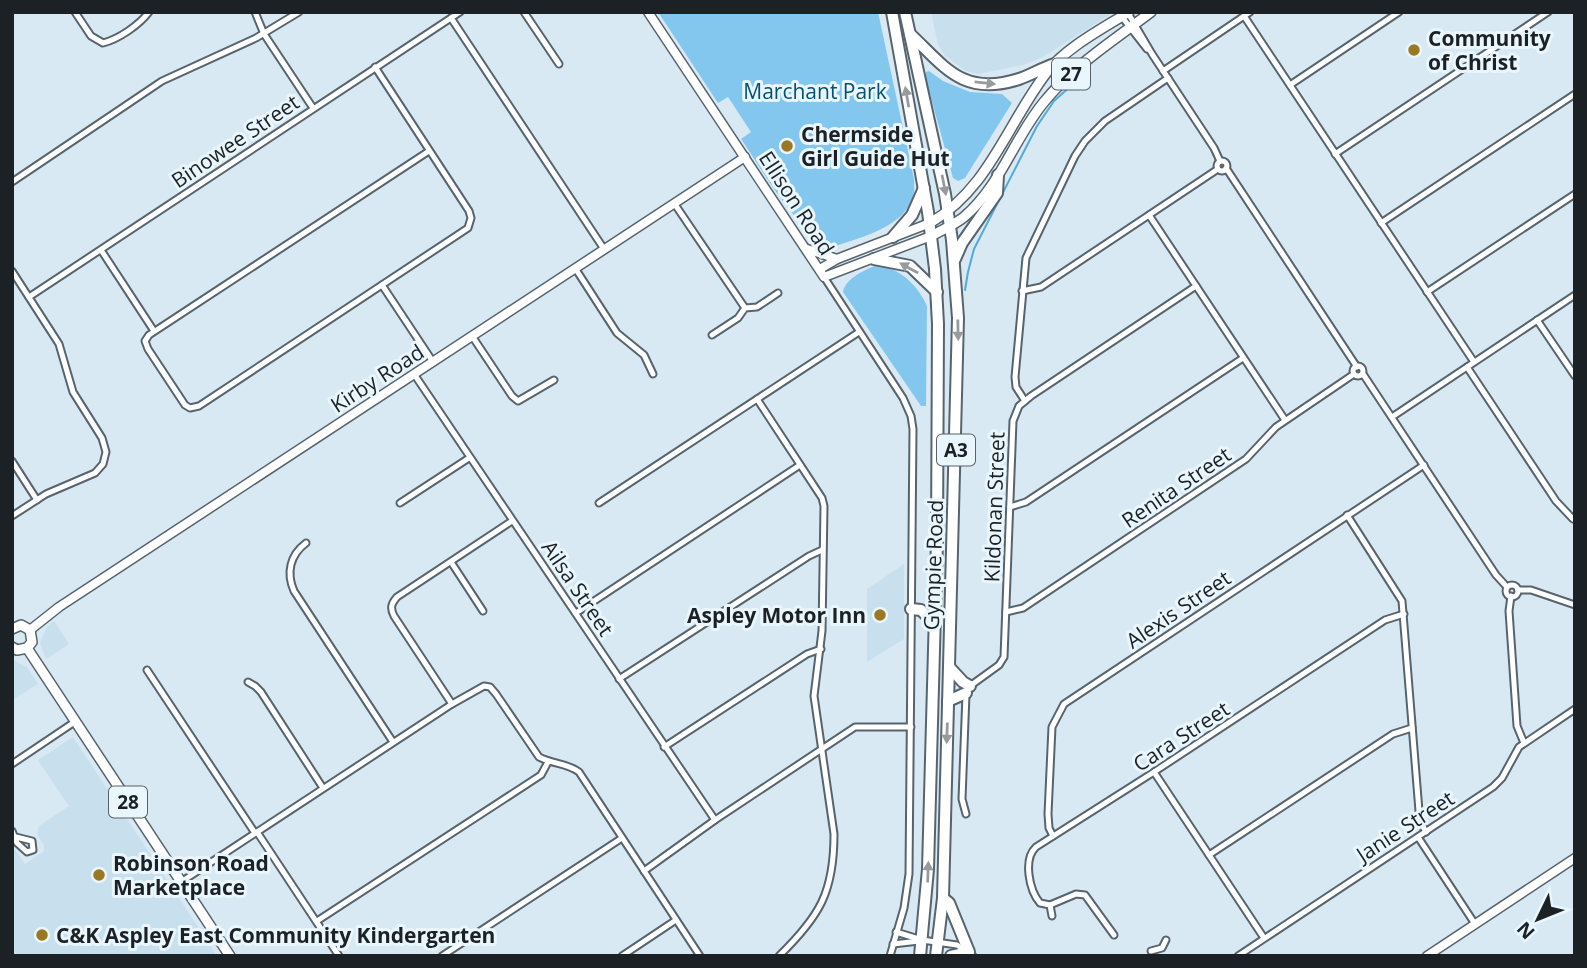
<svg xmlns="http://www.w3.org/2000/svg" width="1587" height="968" viewBox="0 0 1587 968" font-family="'Open Sans',sans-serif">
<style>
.built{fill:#c8dfee}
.green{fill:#83c7ef}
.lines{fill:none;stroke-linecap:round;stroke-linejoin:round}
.stream{stroke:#4fabdd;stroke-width:2}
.street-casing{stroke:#57646d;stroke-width:9}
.secondary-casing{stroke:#57646d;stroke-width:11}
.primary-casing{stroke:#57646d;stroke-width:12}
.highway-casing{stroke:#57646d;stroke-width:14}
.street{stroke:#fff;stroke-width:5}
.secondary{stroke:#fff;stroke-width:8}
.primary{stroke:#fff;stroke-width:9}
.highway{stroke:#fff;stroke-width:10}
.oneway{fill:#989b9d}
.poi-dot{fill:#9b7822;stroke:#e9f6fe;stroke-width:2.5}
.labels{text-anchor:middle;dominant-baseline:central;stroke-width:6;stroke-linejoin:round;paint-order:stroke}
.shield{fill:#e9f6fe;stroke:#596166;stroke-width:2}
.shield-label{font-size:19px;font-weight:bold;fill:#1b2125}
.poi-label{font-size:21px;font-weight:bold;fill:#1b2125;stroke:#e9f6fe;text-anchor:start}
.park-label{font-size:21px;fill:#035173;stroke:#e9f6fe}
.street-label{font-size:21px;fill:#1b2125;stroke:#e9f6fe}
</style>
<rect width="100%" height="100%" fill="#d9e9f3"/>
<!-- built -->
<g class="built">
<polygon points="931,12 1114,12 1043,57 1023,65 978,74 966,71 945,56 938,45"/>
<polygon points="904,564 904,639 867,662 867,589"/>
<polygon points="54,621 69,644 46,659 40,643 47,627"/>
<polygon points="12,659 27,667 38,684 12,700"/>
<polygon points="73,737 217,956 12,956 12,844 25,864 44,851 44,845 37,835 39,826 69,806 38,760"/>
</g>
<!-- green -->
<g class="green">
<path d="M658,12H878L914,179C914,185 915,191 913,196C905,227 861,237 836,246C806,248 758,163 741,139L751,132L728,97L718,103Z"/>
<polygon points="929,71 943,81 970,92 1002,94 1012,103 965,178 958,181 953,178 925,76 926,72"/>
<path d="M875,266C899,266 918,286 927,306L926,406H921L843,292C845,279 864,270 875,266Z"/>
</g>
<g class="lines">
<!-- stream -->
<polyline class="stream" points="965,290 968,272 974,249 1037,126 1054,101 1082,76"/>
<defs>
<g id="street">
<path d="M75,12L91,36L103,43C119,39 139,25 149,12"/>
<polyline points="255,12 264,34 313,108"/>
<polyline points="524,12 559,64"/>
<polyline points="1128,13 1152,54 1214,148 1220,161"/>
<polyline points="1244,16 1474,362"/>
<polyline points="1122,17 1147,49"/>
<polyline points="451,18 604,249"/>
<polyline points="375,67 469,211 471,218 468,228 199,406 190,408 185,405 148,349 145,341 149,335 429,151"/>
<polyline points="1163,71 1250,12"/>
<polyline points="1290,85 1399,12"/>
<polyline points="1335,154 1548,12"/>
<circle cx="1222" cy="166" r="5"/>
<polyline points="1226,168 1357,367"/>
<polyline points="12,182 162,81 256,38 299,12"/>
<polyline points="674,203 745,308"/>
<polyline points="1149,215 1285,420"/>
<polyline points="1381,223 1575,94"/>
<polyline points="101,250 154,331"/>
<polyline points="575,268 617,333 644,355 653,374"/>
<polyline points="12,271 59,344 73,392 102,438 106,452 103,464 95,473 46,494 12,516"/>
<polyline points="824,277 903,398 911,416 913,429 909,874 904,908 890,956"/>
<polyline points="382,285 433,362"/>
<polyline points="1022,291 1041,287 1218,169"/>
<polyline points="1427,292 1575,194"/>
<polyline points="29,297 460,12"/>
<polyline points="1537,320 1575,376"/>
<polyline points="712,335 738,318 745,308 757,307 778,293"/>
<polyline points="472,336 512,396 518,401 554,380"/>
<circle cx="1358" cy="371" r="5"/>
<polyline points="1467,367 1556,501 1573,519"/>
<polyline points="414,374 715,820"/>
<polyline points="1363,374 1496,575 1507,587"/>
<path d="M757,399L822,498L824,506L822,631L814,696L834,834C834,892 820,916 779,956"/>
<polyline points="1025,401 1016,387 1015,377 1026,258 1075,156 1085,141 1105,121 1168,78"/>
<polyline points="1392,417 1575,295"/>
<polyline points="12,461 37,500"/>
<polyline points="400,503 469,458"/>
<polyline points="599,503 859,332"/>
<polyline points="1010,507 1026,502 1243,358"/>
<polyline points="1347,515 1402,601 1419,811 1420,821 1426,832"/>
<path d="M306,543C290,555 286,573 294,591L393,742"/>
<polyline points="451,562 483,611"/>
<circle cx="1512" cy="591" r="6"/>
<polyline points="1518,590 1531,590 1575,605"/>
<polyline points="1511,596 1509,611 1517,726 1524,743"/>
<polyline points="1006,612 1023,608 1246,459 1276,427 1354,374"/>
<polyline points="576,613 800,465"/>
<polyline points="147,670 255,833"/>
<polyline points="619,679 809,556 822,550"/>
<polyline points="248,682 255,686 261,692 323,788"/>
<polyline points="970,686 999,665 1004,657 1013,421 1019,406 1031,396 1196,286"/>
<path d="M452,704L394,616C390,608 391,604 397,597L512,521"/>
<polyline points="664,747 807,654 821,649"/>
<polyline points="12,764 76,721"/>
<polyline points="1154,772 1264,938"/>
<polyline points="966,814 962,799 966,694"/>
<polyline points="12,831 17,843 27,852 33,850 32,841 16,837"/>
<polyline points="257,832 339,956"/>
<polyline points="1053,836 1049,828 1048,814 1052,727 1064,704 1424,465"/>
<polyline points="1418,837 1475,924"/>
<polyline points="1209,855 1393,734 1412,728"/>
<polyline points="644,871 715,820 855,727 911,727"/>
<path d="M181,882L452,704L484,686L490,687L496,694L539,757C552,764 567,763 579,772L700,956"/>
<polyline points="1050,905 1076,894 1085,895 1114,935"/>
<path d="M1052,916L1050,905L1040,903C1029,890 1023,859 1036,847L1154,772L1385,620L1404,614"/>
<polyline points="317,921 541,775 548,762"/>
<polyline points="896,932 922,940 957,945 973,956"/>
<polyline points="893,944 919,941"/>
<polyline points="1151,951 1162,948 1166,940"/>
<polyline points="442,956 622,838"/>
<polyline points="622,956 676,920"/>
<polyline points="1238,956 1493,787 1502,778 1519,747 1575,709"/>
</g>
<g id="secondary">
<polyline points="648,12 824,277 931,236"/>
<polyline points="807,249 837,259"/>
<polyline points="820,269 837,259 930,223"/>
<polyline points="30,630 59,607 745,157"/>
<polyline points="1427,956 1575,858"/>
</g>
<g id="primary">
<path d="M930,223C989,189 1007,124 1047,72C1067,47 1102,29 1129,12"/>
<path d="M931,236C942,230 954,225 964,217C1000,187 1014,138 1044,102C1073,66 1114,40 1151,12"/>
<polyline points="12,629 21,625 30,630 32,642 27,648"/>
<polyline points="12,647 17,650 27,648"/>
<polyline points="27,648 230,956"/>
</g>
<g id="highway">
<polyline points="892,12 928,212 935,269 938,324 937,540 928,869 920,956"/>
<polyline points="905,12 945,194 952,240 958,318 943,898 936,956"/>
<path d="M910,34C945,67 963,97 1019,79C1031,75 1042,68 1055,64"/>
<polyline points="893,237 912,215 924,188"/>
<polyline points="874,259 910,266 937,292"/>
<polyline points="955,259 962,243 997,193 998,175"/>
<polyline points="911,609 921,610 935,624"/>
<polyline points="950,668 963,682 970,686"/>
<polyline points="948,701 966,693"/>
<polyline points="943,898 949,903 969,952 951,956"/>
</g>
</defs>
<!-- street casing -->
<use href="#street" class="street-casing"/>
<!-- secondary casing -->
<use href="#secondary" class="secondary-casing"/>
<!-- primary casing -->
<use href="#primary" class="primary-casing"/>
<!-- highway casing -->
<use href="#highway" class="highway-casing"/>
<!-- street -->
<use href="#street" class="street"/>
<!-- secondary -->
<use href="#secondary" class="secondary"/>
<!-- primary -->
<use href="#primary" class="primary"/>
<!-- highway -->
<use href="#highway" class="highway"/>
</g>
<!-- one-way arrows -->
<defs><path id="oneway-solid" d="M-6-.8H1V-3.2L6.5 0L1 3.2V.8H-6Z" transform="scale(1.75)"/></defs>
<g class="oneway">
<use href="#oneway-solid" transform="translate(985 83) rotate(6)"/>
<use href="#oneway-solid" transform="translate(907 97) rotate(-100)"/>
<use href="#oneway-solid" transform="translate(944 185) rotate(79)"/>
<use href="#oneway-solid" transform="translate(909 268) rotate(-151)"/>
<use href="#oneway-solid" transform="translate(958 330) rotate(89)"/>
<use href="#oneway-solid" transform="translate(947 733) rotate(92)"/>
<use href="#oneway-solid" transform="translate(928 872) rotate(-88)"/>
</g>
<!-- markers -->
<g class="poi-dot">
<circle cx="1414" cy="50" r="7"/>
<circle cx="787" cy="146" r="7"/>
<circle cx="880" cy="615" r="7"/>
<circle cx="99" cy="875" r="7"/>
<circle cx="42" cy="935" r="7"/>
</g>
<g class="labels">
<!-- shield labels -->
<g class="shield">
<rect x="1052" y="58.5" width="38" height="31" rx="5"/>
<rect x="937" y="434.5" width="38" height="31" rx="5"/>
<rect x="109" y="786.5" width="38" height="31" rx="5"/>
</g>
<g class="shield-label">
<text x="1071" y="74">27</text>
<text x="956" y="450">A3</text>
<text x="128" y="802">28</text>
</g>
<!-- poi labels -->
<g class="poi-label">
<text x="1428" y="38">Community<tspan x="1428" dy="24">of Christ</tspan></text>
<text x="801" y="134">Chermside<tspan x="801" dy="24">Girl Guide Hut</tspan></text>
<text x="866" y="615" text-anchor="end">Aspley Motor Inn</text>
<text x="113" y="863">Robinson Road<tspan x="113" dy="24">Marketplace</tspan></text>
<text x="56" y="935">C&amp;K Aspley East Community Kindergarten</text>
</g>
<!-- park labels -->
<g class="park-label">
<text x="815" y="91">Marchant Park</text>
</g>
<!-- street labels -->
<g class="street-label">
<text transform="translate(235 141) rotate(-34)">Binowee Street</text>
<text transform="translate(797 203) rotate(57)">Ellison Road</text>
<text transform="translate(377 378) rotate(-33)">Kirby Road</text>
<text transform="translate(1176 487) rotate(-34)">Renita Street</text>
<text transform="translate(994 507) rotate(-88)">Kildonan Street</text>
<text transform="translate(933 565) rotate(-88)">Gympie Road</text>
<text transform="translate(578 588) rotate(56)">Ailsa Street</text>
<text transform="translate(1178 609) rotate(-34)">Alexis Street</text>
<text transform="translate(1181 736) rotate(-33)">Cara Street</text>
<text transform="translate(1405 826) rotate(-33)">Janie Street</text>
</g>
</g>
<!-- border -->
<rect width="1587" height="968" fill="none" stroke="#1b2125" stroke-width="28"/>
<!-- north arrow -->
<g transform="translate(1538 919) rotate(227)" stroke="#e9f6fe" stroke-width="5" paint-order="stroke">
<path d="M0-5L12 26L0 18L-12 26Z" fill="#1b2125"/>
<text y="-10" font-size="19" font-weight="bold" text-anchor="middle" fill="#1b2125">N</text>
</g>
</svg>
